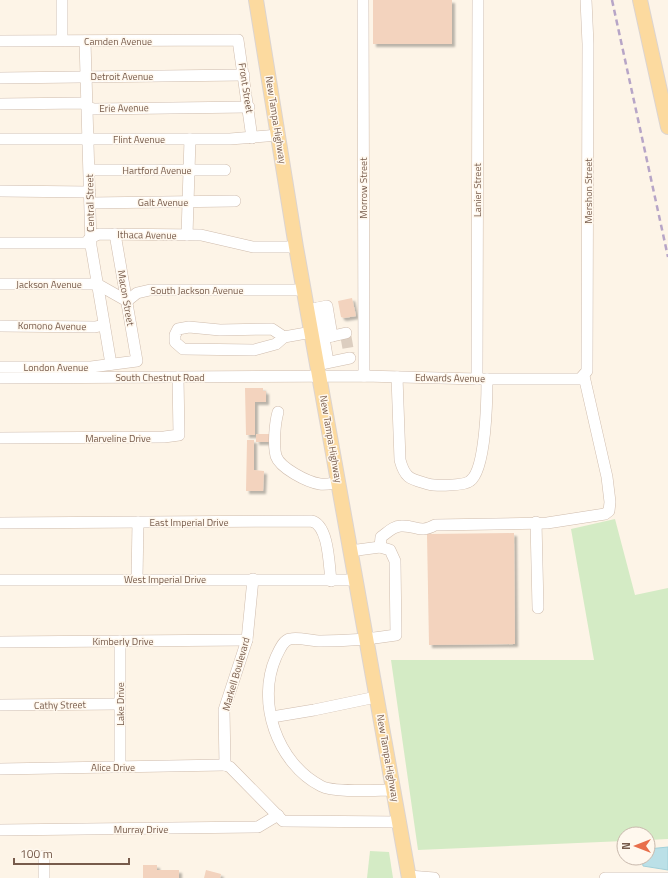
<svg xmlns="http://www.w3.org/2000/svg" width="668" height="878" viewBox="0 0 668 878" font-family="'Titillium Web',sans-serif">
<style>
.green{fill:#d4ebc5}
.water{fill:#bbe0e7;stroke:#a1d0d9}
.building{fill:#f3d3be;filter:url(#shadow)}
.lines{fill:none;stroke-linecap:round;stroke-linejoin:round}
.minor-tunnel{stroke:#dccec0;stroke-width:11;stroke-dasharray:11 5.5;stroke-linecap:butt}
.minor-casing{stroke:#cfbcad;stroke-width:12}
.major-casing{stroke:#dcd4d0;stroke-width:16}
.minor{stroke:#fff;stroke-width:11}
.major{stroke:#fcda9f;stroke-width:14}
.rail{stroke:#b7a5c7;stroke-width:2.5;stroke-dasharray:6 4;stroke-linecap:butt}
.labels{text-anchor:middle;dominant-baseline:central;stroke-width:3;stroke-linejoin:round;paint-order:stroke}
.street-label{font-size:10px;fill:#775b4b;stroke:#fff8ee}
</style>
<defs>
<filter id="shadow"><feDropShadow dx="3" dy="3" stdDeviation="1" flood-color="#0004"/></filter>
</defs>
<rect width="100%" height="100%" fill="#fdf4e7"/>
<!-- green -->
<g class="green">
<polygon points="615,519 635,595 668,588 668,839 648,840 648,834 624,834 624,841 418,850 391,660 594,660 571,529"/>
<polygon points="370,851 389,852 393,878 367,878"/>
</g>
<!-- water -->
<polygon class="water" points="668,847 668,870 643,866 642,858 648,858 648,849"/>
<!-- building -->
<g class="building">
<rect x="373" y="0" width="79" height="44"/>
<polygon points="352,298 356,316 344,318 341,317 338,301"/>
<polygon points="245,388 263,388 263,391 266,391 266,402 255,402 255,435 246,435"/>
<rect x="256" y="434" width="15" height="8"/>
<polygon points="247,440 254,440 254,470 264,471 263,491 246,491"/>
<polygon points="514,533 515,644 429,645 427,534"/>
<polygon points="143,865 157,865 157,870 179,870 179,878 143,878"/>
<polygon points="206,870 221,874 220,878 204,878"/>
</g>
<g class="lines">
<!-- minor-tunnel -->
<polyline class="minor-tunnel" points="346,337 349,354"/>
<defs>
<g id="minor">
<polyline points="62,0 62,40"/>
<polyline points="363,0 364,376"/>
<polyline points="0,41 238,40 252,138"/>
<polyline points="85,41 91,246 111,364"/>
<polyline points="0,78 244,75"/>
<polyline points="0,104 84,103 87,107 94,109 249,107"/>
<polyline points="0,139 230,139 279,135"/>
<polyline points="90,170 225,170"/>
<polyline points="0,191 90,192"/>
<polyline points="90,203 235,201"/>
<polyline points="187,235 190,139"/>
<polyline points="0,243 86,243 90,238 99,234 201,235 253,247 296,247"/>
<polyline points="0,284 97,284 127,301 137,293 150,290 304,290"/>
<polyline points="318,308 324,338"/>
<polyline points="308,310 327,306 332,336"/>
<polyline points="0,326 95,327 104,325"/>
<polyline points="284,337 272,329 220,330 189,327 178,329 175,335 175,342 183,349 254,350 276,344 284,337 312,332"/>
<polyline points="328,362 324,338 346,333"/>
<polyline points="321,364 350,358"/>
<polyline points="0,367 91,367 137,361 115,234"/>
<path d="M397,377L400,460C405,479 411,479 428,484C435,486 464,486 470,481C486,470 487,399 487,379"/>
<polyline points="0,378 364,376 477,379 580,379 587,371 588,44 586,0"/>
<polyline points="477,379 478,0"/>
<path d="M278,412C275,423 273,444 276,456C280,468 307,482 320,484C326,485 333,483 339,482"/>
<polyline points="0,438 164,437 179,435 178,377"/>
<polyline points="536,522 538,608"/>
<path d="M0,523L311,521C329,524 329,566 331,581"/>
<path d="M380,547L381,537C387,533 393,526 401,526C417,525 419,534 435,525L547,523L605,514L609,511L610,502L607,477L584,376"/>
<path d="M350,551L380,547L390,550L395,561L396,635C371,639 346,641 321,641C311,641 299,637 290,639C283,640 279,651 276,657C256,702 277,763 321,786C334,793 377,790 393,790"/>
<polyline points="137,579 138,522"/>
<polyline points="0,580 355,580"/>
<polyline points="0,642 247,640"/>
<polyline points="0,705 120,704"/>
<polyline points="272,717 314,710 376,697"/>
<polyline points="225,765 230,767 283,821 400,822"/>
<polyline points="225,765 224,710 247,640 253,579"/>
<polyline points="120,767 120,641"/>
<polyline points="0,769 225,765"/>
<polyline points="0,830 258,827 278,815"/>
<polyline points="44,856 44,878"/>
<polyline points="409,876 434,878"/>
<polyline points="605,878 668,878"/>
</g>
<g id="major">
<polyline points="256,0 296,247 409,878"/>
<polyline points="640,0 668,127"/>
</g>
</defs>
<!-- minor casing -->
<use href="#minor" class="minor-casing"/>
<!-- major casing -->
<use href="#major" class="major-casing"/>
<!-- minor -->
<use href="#minor" class="minor"/>
<!-- major -->
<use href="#major" class="major"/>
<!-- rail -->
<polyline class="rail" points="612,0 668,257"/>
</g>
<g class="labels">
<!-- street labels -->
<g class="street-label">
<text x="118" y="41">Camden Avenue</text>
<text x="122" y="76">Detroit Avenue</text>
<text transform="translate(246 88) rotate(81)">Front Street</text>
<text transform="translate(124 108) rotate(-1)">Erie Avenue</text>
<text transform="translate(276 120) rotate(81)">New Tampa Highway</text>
<text x="139" y="139">Flint Avenue</text>
<text x="157" y="170">Hartford Avenue</text>
<text transform="translate(363 188) rotate(-90)">Morrow Street</text>
<text transform="translate(477 190) rotate(-90)">Lanier Street</text>
<text transform="translate(588 191) rotate(-90)">Mershon Street</text>
<text x="163" y="202">Galt Avenue</text>
<text transform="translate(90 203) rotate(-91)">Central Street</text>
<text transform="translate(147 235) rotate(1)">Ithaca Avenue</text>
<text x="49" y="284">Jackson Avenue</text>
<text x="197" y="290">South Jackson Avenue</text>
<text transform="translate(126 298) rotate(80)">Macon Street</text>
<text transform="translate(52 326) rotate(1)">Komono Avenue</text>
<text x="56" y="367">London Avenue</text>
<text x="160" y="377">South Chestnut Road</text>
<text transform="translate(450 378) rotate(1)">Edwards Avenue</text>
<text x="118" y="438">Marveline Drive</text>
<text transform="translate(331 439) rotate(80)">New Tampa Highway</text>
<text x="189" y="522">East Imperial Drive</text>
<text x="165" y="579">West Imperial Drive</text>
<text x="123" y="641">Kimberly Drive</text>
<text transform="translate(236 674) rotate(-74)">Markell Boulevard</text>
<text transform="translate(120 704) rotate(-90)">Lake Drive</text>
<text transform="translate(60 705) rotate(-1)">Cathy Street</text>
<text transform="translate(388 758) rotate(80)">New Tampa Highway</text>
<text x="113" y="767">Alice Drive</text>
<text x="141" y="829">Murray Drive</text>
</g>
</g>
<!-- north arrow -->
<g transform="translate(636 846) rotate(270)"><circle r="19" fill="#fff8ee" stroke="#c9b9ad"/>
<path d="M0-3L7 15L0 10L-7 15Z" fill="#e86f4b"/>
<text y="-6" font-size="11" font-weight="bold" text-anchor="middle" fill="#775b4b">N</text>
</g>
<!-- scale -->
<path d="M14 858v6h115v-6" fill="none" stroke="#775b4b" stroke-width="2"/>
<text x="20" y="858" font-size="12" fill="#775b4b" stroke="#fff8ee" stroke-width="3" paint-order="stroke">100 m</text>
</svg>
